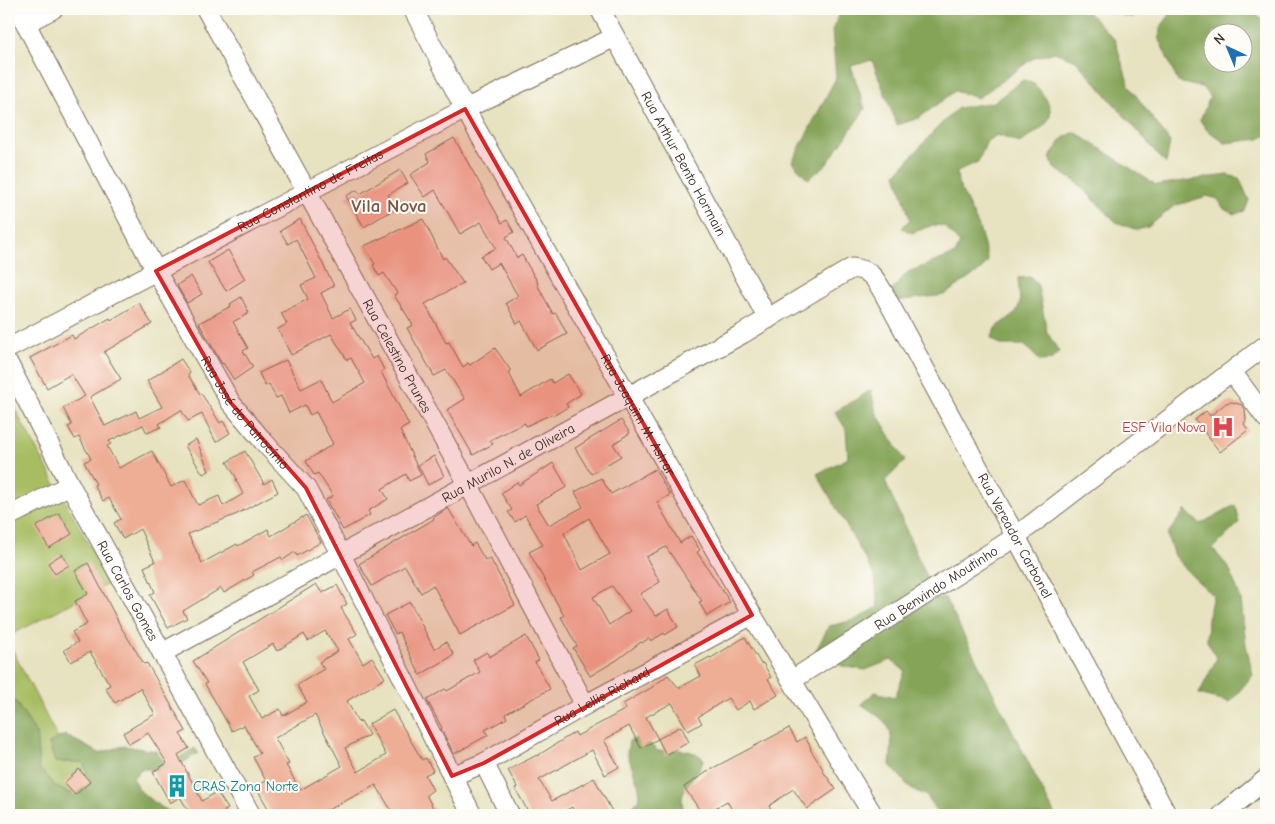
<svg xmlns="http://www.w3.org/2000/svg" width="1275" height="824" viewBox="0 0 1275 824" font-family="'Comic Neue',sans-serif">
<style>
.green{fill:#a7bd62;stroke:#717440}
.forest{fill:#85a458;stroke:#60673b;fill-rule:evenodd}
.building{fill:#eeae95;fill-rule:evenodd}
.lines{fill:none;stroke-linecap:round;stroke-linejoin:round}
.minor-casing{stroke:#776a57;stroke-width:21}
.minor{stroke:#fff;stroke-width:19}
.marked{fill:#d62828;fill-opacity:0.2;stroke:#d62828;stroke-width:4;stroke-linejoin:round}
.labels{text-anchor:middle;dominant-baseline:central;stroke-width:4;stroke-linejoin:round;paint-order:stroke}
.street-label{font-size:14px;fill:#3b2a1e;stroke:#fdfcf7}
.health-label{font-size:14px;fill:#be3a42;stroke:#fdfcf7;text-anchor:end}
.culture-label{font-size:14px;fill:#0d838f;stroke:#fdfcf7;text-anchor:start}
.district-label{font-size:19px;font-weight:bold;fill:#7a5848;stroke:#fdfcf7}
</style>
<rect width="100%" height="100%" fill="#fdfcf7"/>
<filter id="ink" filterUnits="userSpaceOnUse"><feTurbulence type="fractalNoise" baseFrequency=".02" numOctaves="2"/><feDisplacementMap in="SourceGraphic" scale="10" xChannelSelector="R" yChannelSelector="G"/><feConvolveMatrix kernelMatrix="1 2 1 2 8 2 1 2 1" color-interpolation-filters="sRGB"/></filter>
<filter id="wash" filterUnits="userSpaceOnUse"><feTurbulence type="fractalNoise" baseFrequency=".0096" numOctaves="4" result="noise"/><feDisplacementMap in="SourceGraphic" scale="20" xChannelSelector="R" yChannelSelector="G"/><feGaussianBlur stdDeviation="1.12" result="paint"/><feColorMatrix in="noise" values="0 0 0 0 0 0 0 0 0 0 0 0 0 0 0 0 0 1.4 0 .05"/><feComposite in="paint" operator="in"/></filter>
<g filter="url(#wash)">
<rect width="100%" height="100%" fill="#e7e2c0"/>
<!-- green -->
<g class="green">
<polygon points="9,399 110,583 9,636"/>
<polygon points="9,643 58,739 49,743 55,762 83,762 90,779 81,791 69,793 56,787 39,768 36,733 9,692"/>
</g>
<!-- forest -->
<g class="forest">
<polygon points="842,9 1085,9 1115,40 1129,86 1170,142 1166,164 1076,60 1054,52 1032,59 978,98 955,91 919,118 897,125 872,60 851,66 865,109 826,165 808,179 792,162 836,78 832,30"/>
<polygon points="1116,9 1135,9 1133,17 1122,16"/>
<path d="M1174,9H1250L1266,24V136L1259,139L1225,143L1206,129L1200,120L1210,97L1202,87L1178,82L1159,39L1160,28ZM1242,32V62H1212V32Z"/>
<path d="M1023,80C1036,84 1036,85 1044,96C1062,121 1038,130 1020,143L997,135L987,141L978,162L957,171L958,183L979,227L988,261L981,270L944,295L897,301L892,290L908,272L955,254L960,243L944,226L933,225L912,233L902,228L910,219L896,174L936,129L958,108L994,102Z"/>
<polygon points="1075,132 1156,185 1227,175 1239,178 1249,200 1245,211 1234,214 1224,209 1218,199 1207,196 1174,206 1148,227 1137,230 1116,222 1075,181 1054,168 1050,157 1063,138"/>
<polygon points="1031,277 1038,286 1047,332 1059,352 1051,360 1040,361 1024,345 1001,345 991,338 997,327 1016,313 1020,302 1018,278"/>
<path d="M871,390L876,412L905,461L885,481L936,599L945,598L1055,815H938L927,796L911,789L890,765C894,726 892,725 861,704L875,692L895,697L905,671L891,660L865,670L842,666L815,652L829,626L855,620L878,607L875,576L817,474L848,458L846,429L835,412Z"/>
<polygon points="1235,505 1239,523 1213,549 1229,568 1241,600 1246,645 1253,675 1230,702 1199,694 1217,658 1207,641 1208,618 1213,595 1192,576 1174,556 1167,535 1185,510 1200,524"/>
<path d="M9,692L36,733L39,768L56,787L69,793L81,791L90,779L83,762H55L49,743L65,735L99,753L124,746L156,751L166,765L195,748L198,753L162,777L156,769H141L133,778C138,795 160,806 175,815H9Z"/>
<path d="M641,736L658,751C677,750 688,747 704,759C695,782 673,789 686,815H632V808L640,798L639,787L627,753L629,741Z"/>
</g>
<g id="blocks">
<!-- building -->
<g class="building">
<polygon points="454,138 502,223 507,220 514,232 506,237 517,258 522,255 538,283 537,284 553,314 556,313 567,334 537,350 521,321 517,324 506,303 518,296 499,263 489,269 481,256 496,248 481,222 460,234 435,190 425,197 410,175 430,162 426,154"/>
<polygon points="400,170 408,183 388,195 396,208 364,227 346,196 357,190 360,194"/>
<polygon points="300,219 334,286 321,293 333,318 350,309 356,320 350,323 372,359 377,356 384,370 381,372 409,425 400,430 421,475 409,481 406,474 382,489 388,499 368,511 370,515 343,530 326,500 333,496 318,473 314,475 306,461 333,444 316,412 310,415 305,405 289,413 281,396 276,398 269,384 265,386 259,373 286,360 301,389 321,379 332,402 365,383 351,358 347,360 331,334 291,355 278,329 287,324 281,313 308,299 301,285 316,278 296,239 288,244 280,231"/>
<polygon points="423,219 443,259 445,257 463,283 425,304 446,343 449,342 463,367 468,363 470,365 495,348 511,371 509,373 521,397 550,379 553,383 568,374 581,394 566,404 568,407 553,416 552,414 526,426 525,423 490,440 493,444 473,455 447,410 465,399 446,370 434,376 407,328 413,325 394,295 397,293 384,273 379,276 373,265 375,264 364,246"/>
<polygon points="228,250 245,279 226,291 208,262"/>
<polygon points="191,276 202,294 187,303 177,285"/>
<polygon points="241,297 249,313 233,322 248,348 243,351 253,367 234,380 223,363 222,364 199,323 231,306 230,304"/>
<polygon points="139,303 152,324 104,352 121,379 90,397 105,426 136,411 139,418 162,407 147,381 181,359 190,373 188,375 200,394 201,393 220,423 223,421 230,433 216,442 202,414 188,421 181,410 159,424 161,427 147,433 143,425 109,441 111,444 107,446 119,468 152,451 171,487 185,480 198,505 219,496 223,506 243,494 236,480 237,479 227,462 245,451 264,484 272,479 278,492 237,514 188,534 202,563 237,544 238,546 268,529 271,536 306,515 321,542 297,556 295,552 283,560 281,557 252,572 254,575 224,593 221,588 183,611 187,618 168,628 150,595 155,592 144,567 155,562 140,529 123,539 114,523 121,519 109,498 103,501 94,485 96,484 84,462 91,459 79,437 75,439 68,427 72,425 63,408 85,396 71,374 47,388 30,358 72,335 74,339 110,318 111,320"/>
<polygon points="1232,402 1242,405 1245,409 1246,420 1244,424 1248,430 1220,452 1195,420 1206,411 1210,416 1226,403"/>
<polygon points="621,420 630,433 613,444 621,456 591,474 575,448"/>
<polygon points="196,439 209,471 203,474 185,446"/>
<polygon points="434,456 444,476 428,485 418,465"/>
<path d="M553,463L567,487L536,504L549,525L583,507L575,492L601,478L611,494L655,469L670,495L657,502L680,543L691,536L700,550L697,552L730,602L707,616L699,602L702,601L666,547L646,557L660,582L640,594L656,616L668,609L678,627L665,635L664,633L651,641L649,638L642,643L641,642L617,660L590,676L573,648L577,646L561,617L564,616L529,552L543,545L525,515L515,522L508,512L512,510L501,493L517,482L519,485ZM589,518L610,554L582,570L564,533ZM612,586L630,611L609,625L593,597Z"/>
<polygon points="448,508 471,546 475,543 485,560 490,558 515,605 460,635 433,585 421,593 405,566 372,586 359,564 434,519 433,518"/>
<polygon points="59,513 72,534 49,548 36,527"/>
<polygon points="62,554 69,565 55,574 48,563"/>
<polygon points="88,563 121,627 144,664 147,663 186,731 180,734 189,748 178,755 202,801 217,792 228,809 224,811 227,815 191,815 180,797 170,803 153,772 167,763 148,733 129,744 123,733 155,714 140,688 115,703 105,688 110,685 90,652 71,662 64,650 78,642 72,632 87,624 75,601 88,594 75,571"/>
<path d="M316,584L322,593L337,585L347,604L341,608L357,634L349,639L363,663L372,657L385,678L347,701L358,722L361,721L369,735L345,748L358,772L386,755L369,724L393,710L422,760L426,758L433,771L425,775L433,790L426,795L437,815H394L376,785L318,815H272L256,787L266,781L253,757L260,753L244,725L232,731L205,684L207,683L193,661ZM325,631L338,651L319,662L324,669L297,685L307,702L283,716L280,709L262,719L249,696L259,690L243,662L273,644L277,651L304,634L308,641ZM315,715L342,766L300,790L286,765L289,764L275,738Z"/>
<polygon points="410,602 434,649 446,642 454,655 420,675 399,632 395,634 385,615"/>
<polygon points="526,636 539,660 535,662 550,689 505,714 507,718 485,730 488,735 454,754 441,729 442,728 427,700 445,689 447,691 480,672 473,660 487,652 489,657"/>
<polygon points="745,637 761,664 763,663 771,677 768,679 778,695 754,709 750,701 736,710 728,698 698,717 702,723 688,731 672,703 646,717 658,739 641,748 629,726 604,740 619,767 605,775 592,750 539,780 552,801 594,778 614,815 576,815 572,807 557,815 530,815 515,788 517,787 508,770 537,755 537,756 575,732 577,736 626,709 623,704 651,688 668,675 679,688 701,676 695,665 710,657 711,658"/>
<polygon points="681,726 689,742 666,755 658,739"/>
<polygon points="789,728 797,742 805,737 811,748 810,749 823,769 822,770 836,789 807,809 793,789 769,806 774,815 735,815 727,801 703,815 684,787 713,768"/>
<polygon points="79,769 90,782 75,795 64,783"/>
</g>
</g>
</g>
<g filter="url(#ink)">
<use href="#blocks" fill-opacity="0" stroke="#776a57" stroke-width="1"/>
<g class="lines">
<defs>
<g id="minor">
<path id="s1" d="M18,9L156,271L231,403L263,441L306,488L341,555L472,815"/>
<path id="s2" d="M206,9L468,484L585,705"/>
<path id="s3" d="M413,9L465,109L752,615L873,815"/>
<path id="s4" d="M600,9L768,319"/>
<polyline points="26,23 53,9"/>
<path id="s5" d="M9,348L465,109L615,37"/>
<path id="s6" d="M9,365L70,485L251,815"/>
<polyline points="1232,372 1266,418"/>
<polyline points="9,516 70,485"/>
<path id="s7" d="M162,653L742,334L852,268C871,270 874,277 883,292L1167,815"/>
<path id="s8" d="M792,680L1015,537L1266,345"/>
<polyline points="484,763 510,815"/>
<path id="s9" d="M452,776L484,763L585,705L752,615"/>
<polyline points="1222,815 1266,779"/>
</g>
</defs>
<!-- minor casing -->
<use href="#minor" class="minor-casing"/>
<!-- minor -->
<use href="#minor" class="minor"/>
</g>
</g>
<!-- marked area -->
<path class="marked" d="M465,109L752,615L484,763L452,776L306,488L231,403L156,271Z"/>
<!-- icons -->
<defs>
<symbol id="hospital-bare" viewBox="-9 -9 18 18"><path d="M-5-5h3v3.5h4V-5h3V5h-3V1.5h-4V5h-3Z" fill="#e0444e" stroke="#fdfcf7" stroke-width="2.5" paint-order="stroke"/></symbol>
<symbol id="building-bare" viewBox="-9 -9 18 18"><path d="M-4-6H4V6H1V3H-1V6H-4ZM-2.5-4.3h1.7v1.8h-1.7ZM.8-4.3h1.7v1.8H.8ZM-2.5-1h1.7V.8h-1.7ZM.8-1h1.7V.8H.8Z" fill="#0f9aa8" stroke="#fdfcf7" stroke-width="2.5" paint-order="stroke"/></symbol>
</defs>
<g fill-rule="evenodd">
<use href="#hospital-bare" x="1207" y="411" width="32" height="32"/>
<use href="#building-bare" x="161" y="770" width="32" height="32"/>
</g>
<g class="labels">
<!-- street labels -->
<g class="street-label">
<text stroke="none"><textPath href="#s4" startOffset="176">Rua Arthur Bento Hormain</textPath></text>
<text stroke="none"><textPath href="#s5" startOffset="340">Rua Constantino de Freitas</textPath></text>
<text stroke="none"><textPath href="#s2" startOffset="396">Rua Celestino Prunes</textPath></text>
<text stroke="none"><textPath href="#s1" startOffset="464">Rua José do Patrocínio</textPath></text>
<text stroke="none"><textPath href="#s3" startOffset="464">Rua Joaquim M. Astrar</textPath></text>
<text stroke="none"><textPath href="#s7" startOffset="395">Rua Murilo N. de Oliveira</textPath></text>
<text stroke="none"><textPath href="#s7" startOffset="1109">Rua Vereador Carbonel</textPath></text>
<text stroke="none"><textPath href="#s8" startOffset="171">Rua Benvindo Moutinho</textPath></text>
<text stroke="none"><textPath href="#s6" startOffset="255">Rua Carlos Gomes</textPath></text>
<text stroke="none"><textPath href="#s9" startOffset="170">Rua Lellis Richard</textPath></text>
</g>
<!-- health labels -->
<g class="health-label">
<text x="1206" y="427">ESF Vila Nova</text>
</g>
<!-- culture labels -->
<g class="culture-label">
<text x="193" y="786">CRAS Zona Norte</text>
</g>
<!-- district labels -->
<g class="district-label">
<text x="389" y="206">Vila Nova</text>
</g>
</g>
<!-- margin -->
<rect width="1275" height="824" fill="none" stroke="#fdfcf7" stroke-width="30"/>
<!-- north arrow -->
<g transform="translate(1228 48) rotate(316)"><circle r="24" fill="#fdfcf7" stroke="#afa8a0"/>
<path d="M0-4L9 19L0 12L-9 19Z" fill="#1f6fb2"/>
<text y="-8" font-size="14" font-weight="bold" text-anchor="middle" fill="#3b2a1e">N</text>
</g>
</svg>
